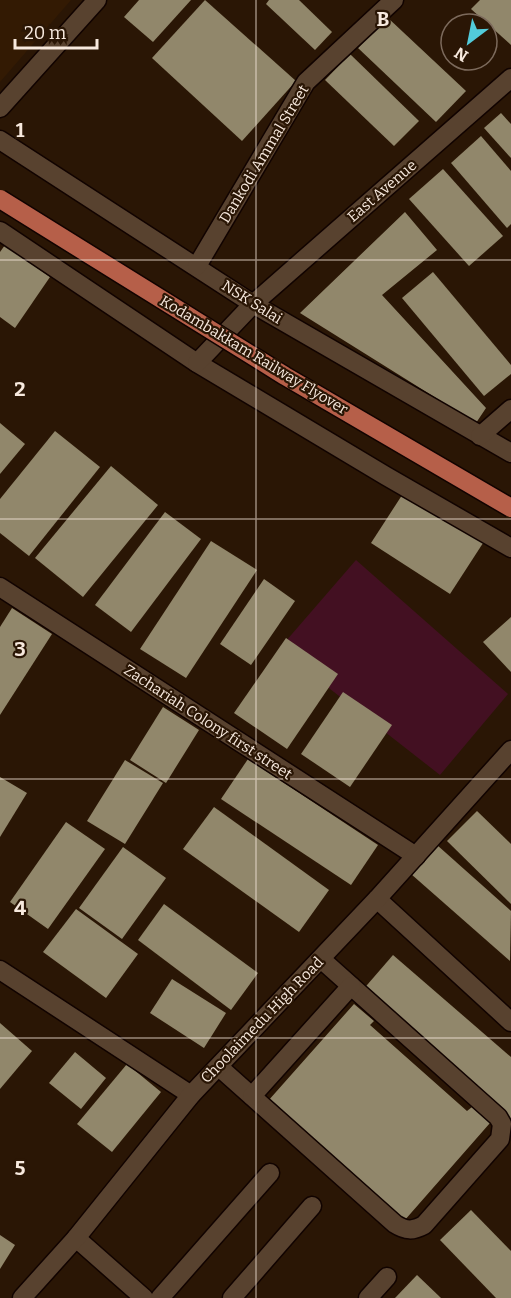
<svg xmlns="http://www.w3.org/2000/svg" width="511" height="1298" viewBox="0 0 511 1298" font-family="Bitter,serif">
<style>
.built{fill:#331a03}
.green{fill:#431022}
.building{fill:#91876b}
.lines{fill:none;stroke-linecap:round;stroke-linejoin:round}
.minor-casing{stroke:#110300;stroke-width:21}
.minor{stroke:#58422f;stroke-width:18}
.major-bridge-casing{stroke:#110300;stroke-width:21;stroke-linecap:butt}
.major-bridge{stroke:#b65f49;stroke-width:18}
.grid{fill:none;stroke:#f7e9de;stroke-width:1.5;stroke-opacity:0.55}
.labels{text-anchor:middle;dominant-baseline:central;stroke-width:4.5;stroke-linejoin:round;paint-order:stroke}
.street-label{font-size:15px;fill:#f7e9de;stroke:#2a1605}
.grid-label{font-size:20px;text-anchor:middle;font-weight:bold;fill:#f7e9de;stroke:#2a1605;stroke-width:4.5;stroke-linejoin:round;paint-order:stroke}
</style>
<rect width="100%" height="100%" fill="#2a1605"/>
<!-- built -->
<polygon class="built" points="0,0 71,0 0,82"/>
<!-- green -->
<polygon class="green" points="356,560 508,694 440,775 279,649"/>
<!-- building -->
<g class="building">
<polygon points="139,0 191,0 153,42 124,17"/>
<polygon points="205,0 296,81 242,141 152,58"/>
<polygon points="269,0 299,0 332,32 315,50 266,4"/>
<polygon points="480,0 511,0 511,45 471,9"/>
<polygon points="387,17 466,91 436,122 358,48"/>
<polygon points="350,54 419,121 394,146 325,80"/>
<polygon points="501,113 511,124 511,158 484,128"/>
<polygon points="481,136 511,171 511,224 507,228 451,163"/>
<polygon points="443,169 503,236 469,266 409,199"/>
<polygon points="405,212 437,250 382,295 486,408 476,423 300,313"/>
<polygon points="5,245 50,277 15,328 0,317 0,252"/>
<polygon points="433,272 511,365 511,374 484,396 402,298"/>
<polygon points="0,423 25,444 0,474"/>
<polygon points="55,431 100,467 29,556 0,533 0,499"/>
<polygon points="111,466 158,505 83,597 35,558"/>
<polygon points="406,489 485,540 450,594 371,543"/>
<polygon points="165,512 201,539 131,632 95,605"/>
<polygon points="211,541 257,570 186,678 140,649"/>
<polygon points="264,579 295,601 251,665 220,644"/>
<polygon points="12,608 52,634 0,715 0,627"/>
<polygon points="511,617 511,672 483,642"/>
<polygon points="286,638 338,674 287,749 234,713"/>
<polygon points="343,692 392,725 350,787 301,754"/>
<polygon points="163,707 199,730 166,783 130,760"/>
<polygon points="248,759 378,845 351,885 221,799"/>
<polygon points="125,760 163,783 125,844 87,821"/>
<polygon points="0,777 27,793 0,837"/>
<polygon points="214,807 329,890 299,932 183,849"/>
<polygon points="477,811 511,844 511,904 447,841"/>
<polygon points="66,822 105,849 48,929 10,902"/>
<polygon points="437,845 511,911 510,961 411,874"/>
<polygon points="123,847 166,878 122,939 79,908"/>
<polygon points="164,904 258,973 231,1010 138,940"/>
<polygon points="76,909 138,954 106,998 43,952"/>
<polygon points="393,955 511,1057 511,1121 361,992"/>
<polygon points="172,979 226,1013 204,1048 150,1013"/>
<polygon points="354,1004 374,1021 370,1025 467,1111 472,1107 490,1123 404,1221 268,1101"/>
<polygon points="0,1023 32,1051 0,1089"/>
<polygon points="75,1052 106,1078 81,1109 49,1083"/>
<polygon points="127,1064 161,1092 112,1152 77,1124"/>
<polygon points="471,1210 511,1251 511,1298 496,1298 440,1240"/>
<polygon points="0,1235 15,1245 0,1269"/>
<polygon points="417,1275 441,1298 395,1298"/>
</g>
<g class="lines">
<defs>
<g id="minor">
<polyline points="0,108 97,0"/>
<polyline points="0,140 253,304 511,453"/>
<polyline points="0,231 197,363 386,476 511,548"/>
<polyline points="197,266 306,82 394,0"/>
<polyline points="197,363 253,304 511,78"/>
<polyline points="480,436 511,409"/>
<polyline points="0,587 416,856"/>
<polyline points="377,899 511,1022"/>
<polyline points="0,970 191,1095"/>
<path d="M219,1067L395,1224C406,1231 413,1231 424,1225L500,1139L502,1124L498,1117L321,959"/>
<polyline points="252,1096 351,986"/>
<polyline points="76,1238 144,1298"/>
<polyline points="22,1298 76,1238 191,1095 377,899 511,750"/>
<polyline points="160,1298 270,1173"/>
<polyline points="232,1298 312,1206"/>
<polyline points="368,1298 387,1277"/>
</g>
</defs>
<!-- minor casing -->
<use href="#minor" class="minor-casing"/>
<!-- minor -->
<use href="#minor" class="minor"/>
<defs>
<polyline id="major-bridge" points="0,199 285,376 511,508"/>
</defs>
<!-- major-bridge casing -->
<use href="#major-bridge" class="major-bridge-casing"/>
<!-- major-bridge -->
<use href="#major-bridge" class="major-bridge"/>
</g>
<!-- grid -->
<path class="grid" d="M256,0V1298M0,260H511M0,519H511M0,779H511M0,1038H511"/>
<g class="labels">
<!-- street labels -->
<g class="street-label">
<text transform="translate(264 154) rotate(-59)">Dankodi Ammal Street</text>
<text transform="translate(382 191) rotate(-41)">East Avenue</text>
<text transform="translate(252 302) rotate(32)">NSK Salai</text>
<text transform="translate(254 355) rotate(31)">Kodambakkam Railway Flyover</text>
<text transform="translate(208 722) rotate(33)">Zachariah Colony first street</text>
<text transform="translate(262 1020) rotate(-46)">Choolaimedu High Road</text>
</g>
</g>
<g class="grid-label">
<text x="383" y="26">B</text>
<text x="20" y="137">1</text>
<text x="20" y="396">2</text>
<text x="20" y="656">3</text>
<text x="20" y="915">4</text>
<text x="20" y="1175">5</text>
</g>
<!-- north arrow -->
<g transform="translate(469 42) rotate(212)"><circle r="28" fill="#2a1605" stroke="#7c6a5c" stroke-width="1.5"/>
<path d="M0-4.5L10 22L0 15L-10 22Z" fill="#52cbda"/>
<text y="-9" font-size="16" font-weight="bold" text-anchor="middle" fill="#f7e9de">N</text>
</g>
<!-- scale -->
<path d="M15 39v9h82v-9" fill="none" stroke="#f7e9de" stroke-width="3"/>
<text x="24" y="39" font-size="18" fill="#f7e9de" stroke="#2a1605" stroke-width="4.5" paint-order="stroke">20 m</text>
</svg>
